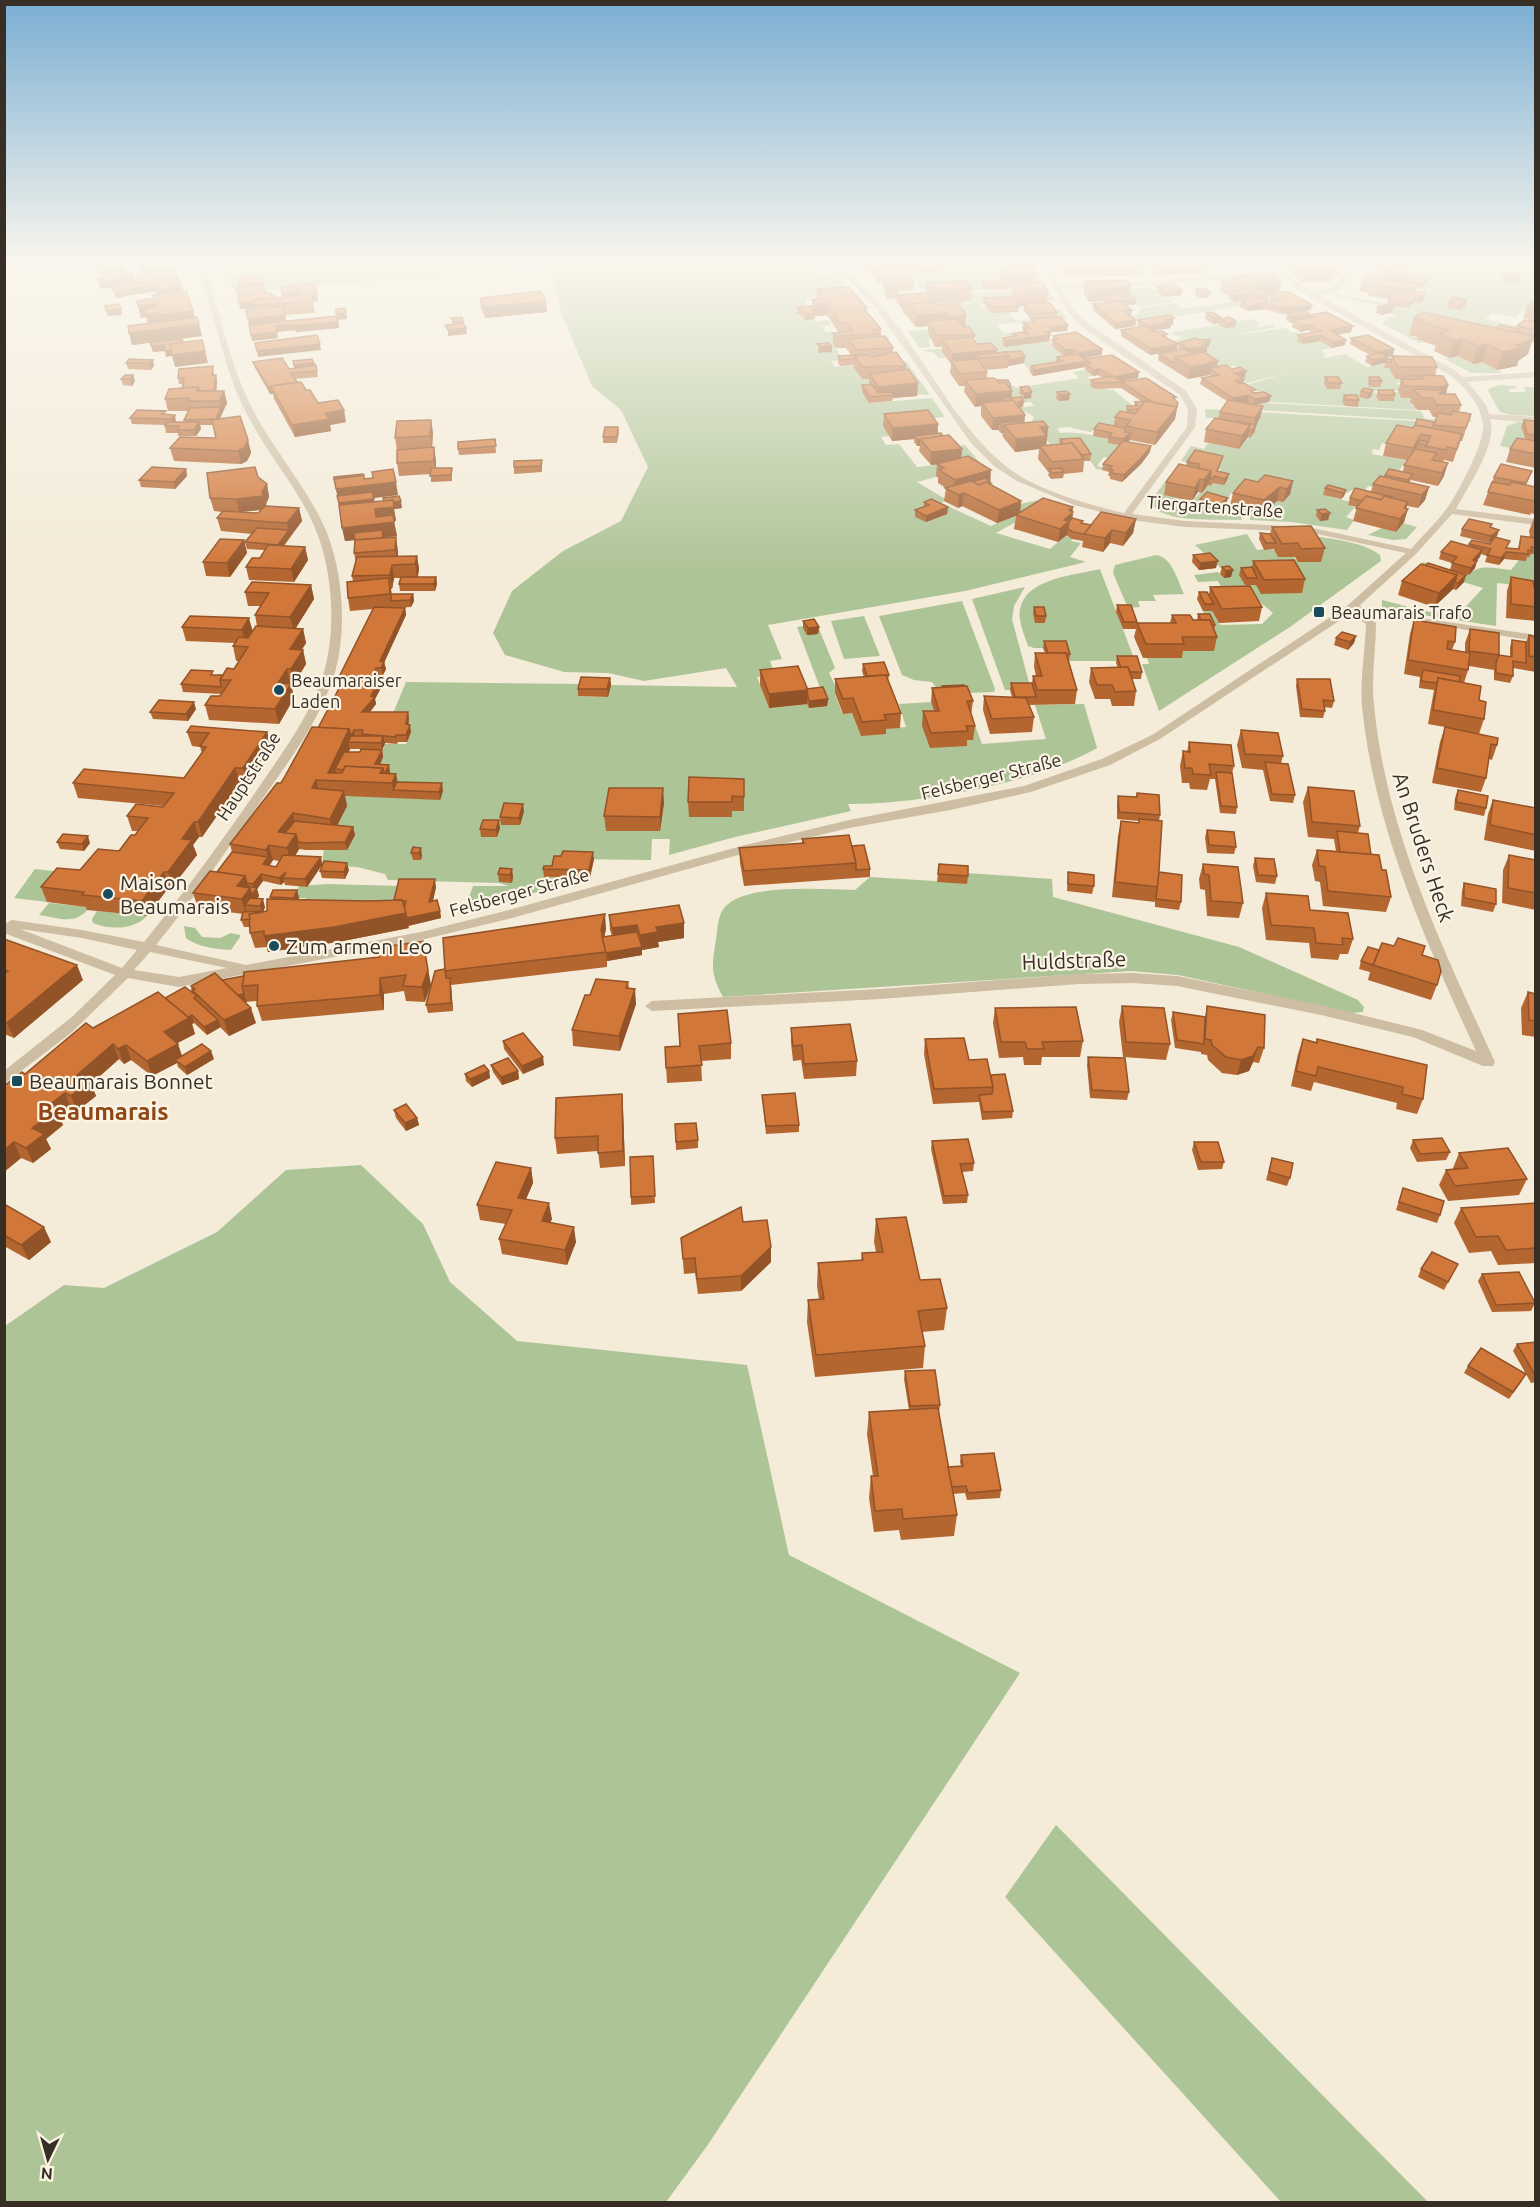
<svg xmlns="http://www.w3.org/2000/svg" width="1540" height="2207" viewBox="0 0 1540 2207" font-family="Ubuntu,sans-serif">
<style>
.green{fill:#adc497}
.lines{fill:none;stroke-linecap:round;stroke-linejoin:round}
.street{fill:#cdbda3;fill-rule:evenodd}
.wall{fill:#b46631;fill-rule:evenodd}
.shaded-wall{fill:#925328}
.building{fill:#d17739;stroke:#925328;stroke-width:1.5}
.poi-dot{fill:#184c5c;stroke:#fbf4e5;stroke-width:2}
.labels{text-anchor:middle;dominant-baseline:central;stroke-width:4.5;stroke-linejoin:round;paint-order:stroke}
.far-street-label{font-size:18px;fill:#372e26;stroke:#fbf4e5}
.far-poi-label{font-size:18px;fill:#372e26;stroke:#fbf4e5;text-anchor:start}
.street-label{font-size:21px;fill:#372e26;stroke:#fbf4e5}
.poi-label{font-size:21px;fill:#372e26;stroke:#fbf4e5;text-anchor:start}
.quarter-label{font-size:24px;font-weight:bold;fill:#8d4718;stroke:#fbf4e5}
</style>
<rect width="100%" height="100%" fill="#f4ebd8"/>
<!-- green -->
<g class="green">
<path d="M220,263H795L815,274L838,278L854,293L815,296L805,301L807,306L795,307L800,317L816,321L828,320L831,325L822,326L826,332H834L843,344L816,346L817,348L835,347L841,357L839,360L831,361L835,367L906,361L930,395L863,392L869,403L932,398L945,417L898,421L884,426L889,436L881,437L886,445L899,444L917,467L960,462L946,447L965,445L980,463L960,466L965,469L917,482L947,500L941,503L991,526L997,523L1008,506L1045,499L1052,502L996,533L1050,549L1065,536L1073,538L1071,541L1081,543L1070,557L1086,562L965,591L768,625L782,659L770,661L775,675L757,677L769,708L807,704L809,708L827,706L797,627L817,624L835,668L829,673L839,693L835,694L842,713H852L861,736L884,729L906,727L899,704L931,702L938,725L965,741L971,715L982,744L1046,739L1035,705L1084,704L1097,748C1036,783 918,805 848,804L851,811L735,837L669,855L670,839H652L651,860L564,859L590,877L491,905V901L468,900L473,886H509L499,883L388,880L385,874L357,867L322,865L324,849L333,834L328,795L440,799L443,791L410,790L377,772C381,762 381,753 385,744H406L411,732L391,718L406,682L581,684L579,696L608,697L611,685L737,687L726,668L644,681L608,673L564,672L505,655L493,633L512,591L563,551L621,521L648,467L621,410L592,386L562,315L548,266L235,293Z"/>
<polygon points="888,263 984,263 989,270 994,270 1002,282 982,287 983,290 919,289 916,282 912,282 910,279 915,279 913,273 942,272 939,264 890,266"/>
<polygon points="1420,263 1535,263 1535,312 1522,311 1515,318 1492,313 1485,319 1521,327 1514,334 1410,336 1419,338 1418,339 1424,343 1419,343 1381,323 1388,320 1388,317 1398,316 1388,313 1391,312 1387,307 1330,295 1335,294 1408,308 1414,302 1423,299 1412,297 1427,283 1414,282 1425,272 1423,269 1413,269"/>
<polygon points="1149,287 1173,302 1139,307 1131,301 1124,289"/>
<path d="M1049,290L1055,301L1013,298L1014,302L979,304L980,306L1009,312L1011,316L985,318L1011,317L1017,321C1033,320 1044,310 1060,309L1068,319L997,324L1003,333L1021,332L1028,340L1002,344L1005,347L1049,341L1052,342L1059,352L1065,356L1073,355L1030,372L1020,357L942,352L946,358H938L934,353L921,350L953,348L977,340L974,337L933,339L929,340L930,347L920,348L908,331L965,327L937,303L964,301L966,304L972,303L965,293Z"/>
<polygon points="1237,301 1244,306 1147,321 1140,321 1131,316 1138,315 1141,308 1175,303 1183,309"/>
<polygon points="1253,319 1262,324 1256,325 1259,327 1272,324 1276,327 1230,336 1285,328 1293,333 1301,332 1308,335 1298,341 1303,344 1320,341 1332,348 1320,350 1327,355 1323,356 1325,358 1345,354 1367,367 1404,360 1395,379 1425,380 1433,370 1443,383 1397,382 1401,391 1374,391 1379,401 1389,392 1398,392 1401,398 1410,398 1412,406 1416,406 1418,410 1269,402 1265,400 1267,398 1249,384 1291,372 1247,383 1240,378 1246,372 1236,366 1217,366 1184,355 1212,346 1201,340 1177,344 1172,341 1183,338 1169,333"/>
<polygon points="1458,356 1472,364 1482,362 1503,373 1471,373 1445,359"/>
<path d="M1085,370L1093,376L1087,377C1094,383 1104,391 1113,390L1136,408L1115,427L1095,428L1091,432L1068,427L1057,428L1060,433C1080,431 1104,436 1122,446L1112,458L1104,457L1097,466L1104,468L1102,470L1096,469L1087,456L1060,447L1042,445L1050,444L1042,434L1003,437L1001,433L1031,430L1030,424L1034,417L1026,412H1020L1017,408L1034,406L1031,402L1015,403L1013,397L1006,393L1007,386H1014L1016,388L1079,378L1073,372Z"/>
<polygon points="1500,385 1514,386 1517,388 1508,389 1510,392 1526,392 1524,387 1535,387 1535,416 1511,415 1500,412 1488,391 1490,388"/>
<polygon points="1266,403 1421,411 1425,419 1458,420 1466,411 1472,421 1466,423 1257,410 1253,405"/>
<path d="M1205,409L1449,423L1448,428L1411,438L1391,434L1387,444L1382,443L1379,450L1373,449L1372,454L1406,460L1395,477L1390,491L1368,486L1365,490L1356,488L1343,495H1324L1351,502L1349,505L1355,507L1346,517L1354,520L1347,530L1291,522L1250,520L1248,510L1261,513L1277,501L1284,502L1233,491L1225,501L1227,505L1239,508L1242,520C1223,519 1154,524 1151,501L1169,476L1177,477L1192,501L1207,485L1211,486L1221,469L1181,461L1191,446L1204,449L1208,443L1239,449L1254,431L1222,418H1206Z"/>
<polygon points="1518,422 1535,423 1535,425 1521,425 1526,446 1534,453 1500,446 1507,426"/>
<polygon points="1403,523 1417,527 1406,539 1393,540 1368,535 1382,528 1396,532"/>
<path d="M1266,533C1294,534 1359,537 1380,555L1381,561L1290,627L1159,711L1142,664H1149L1147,658L1179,651L1214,650L1206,633L1208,621L1203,611H1212L1220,625L1262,624L1273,613L1252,595L1225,596L1218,581L1198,582L1194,575L1218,572L1224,578L1231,577L1195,545L1247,534L1257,550C1270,549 1290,549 1298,562L1321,561L1268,538Z"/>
<path d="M1529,554H1535V587L1497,583L1496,626L1382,609V600L1424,611L1457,616L1483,588L1417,568L1423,562L1469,575C1479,563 1496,569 1511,570L1519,560Z"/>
<path d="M1156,555C1172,557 1178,581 1184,594L1153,595L1156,601H1138L1140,607L1128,608L1113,573L1115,565Z"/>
<path d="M1100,569L1135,661H1069L1065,648H1034L1028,646C1025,637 1021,628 1020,619C1016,579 1071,576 1100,569Z"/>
<polygon points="1025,587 1014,606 1012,619 1031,690 1005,690 972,599"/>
<polygon points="962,601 995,689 994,692 941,694 932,682 914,680 902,675 879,616"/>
<polygon points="864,616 880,656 844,659 831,621"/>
<polygon points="35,869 70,873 47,902 14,898"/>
<path d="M967,873L1052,879L1053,897L1239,947L1358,1000L1364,1007L1363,1012L1352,1013L1178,975L1131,971L723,997C710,972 712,967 716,939C718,929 717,917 724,908C746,882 823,890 855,890L870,877L967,883Z"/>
<polygon points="327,884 401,886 395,908 300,912 306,898 294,898 299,886"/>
<path d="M49,903L90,907C75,926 60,918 39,915Z"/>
<path d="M97,911L147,916C134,930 110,930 93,923L92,919Z"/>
<path d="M184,926L195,928L202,937L220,938L231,933L240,935V937L231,950C216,949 197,947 186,938Z"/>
<polygon points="361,1165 423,1224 450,1282 517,1341 747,1365 789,1555 1020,1673 707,2146 666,2202 5,2202 5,1326 64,1285 104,1288 217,1232 286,1170"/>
<polygon points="1056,1825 1428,2202 1281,2202 1005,1897"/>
</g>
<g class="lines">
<!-- street -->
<path class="street" d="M194,263H200L208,280C222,319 230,362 248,400C270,447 307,485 327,533C343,574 347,630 335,672C322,716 294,754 268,791C232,843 196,896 156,945L246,965L421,932L505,911L745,845L849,820L1024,786L1102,759L1152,735L1347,606L1406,553L1308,532L1185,527L1131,520L1074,505L1017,481L994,466L971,443L876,308L853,284L827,263C864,263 934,381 956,412C970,430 984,448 1002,463C1031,489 1086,504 1124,513L1187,427L1188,409L1180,395L1079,325L1067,311L1040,263H1046L1059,285L1153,281L1273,270L1264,263H1272L1312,292L1331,288L1359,263H1366L1336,292L1318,295L1456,371L1463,377L1536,372V377L1468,382L1486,405L1489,414L1536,417V423L1490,419C1498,445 1468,486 1456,509L1536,519V525L1452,514L1416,554L1359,606L1393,614L1536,635V641L1366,614L1376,623C1376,650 1371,678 1374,705C1386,831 1443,949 1495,1062L1493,1066H1483L1413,1037L1321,1015L1177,986L1133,983L1079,984L880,999L652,1011L645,1006L652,1001L880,989L1079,974L1133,973L1177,976L1321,1005L1422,1030L1476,1051C1426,942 1374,827 1362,706C1360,679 1365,651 1366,624L1351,613L1160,739L1110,765L1031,792L950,810L849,828L749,852L512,918L421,940L179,987L128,978L71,1033L4,1084V1071L73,1016L115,975L4,933V924L12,920L82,930L144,942C184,893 221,842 257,790C282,753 311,715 324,672C336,630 333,574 317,533C301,492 271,459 250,420C231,387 223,350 212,314C207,296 199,279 194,263ZM1278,274L1297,290L1450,375C1466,389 1479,401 1483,423C1486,441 1457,495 1445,511C1435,524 1422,536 1411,549L1308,527L1185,521L1132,514L1195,427L1197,409L1186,391L1085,321L1074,310L1062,289L1153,285ZM20,929L82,938L137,950L122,968ZM150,952L227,968L179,977L134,970Z"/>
</g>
<!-- wall -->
<g class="wall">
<polygon points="142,263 169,263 172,271 182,287 194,317 199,324 202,336 132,345 148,323 147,317 141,318 137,301 154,298 156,295 155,291 116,298 112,287 101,289 97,278 104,277 104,275 101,275 96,265 122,266 124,272 134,276 136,282 139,282 137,275 144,274 140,269 139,264"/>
<polygon points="861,263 913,263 913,269 909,269 914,285 914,290 897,291 898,295 926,293 926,283 972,289 971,301 936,303 938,305 966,315 965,327 975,335 974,340 977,344 997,353 1025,357 1024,363 1008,366 1008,368 986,370 987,372 987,378 997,380 1011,386 1012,397 1023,407 1021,407 1021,409 1024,423 1048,427 1046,445 1059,444 1060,439 1091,454 1090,461 1084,461 1083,472 1064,474 1063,478 1051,479 1048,475 1049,473 1038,459 1039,449 1015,452 1003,437 1003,433 1001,433 998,430 992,430 981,416 981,406 975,407 964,392 965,386 959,386 950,373 951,364 942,352 942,347 935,347 928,332 928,326 916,327 907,316 906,316 903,313 903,310 896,301 897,298 887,299 885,295 885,289 882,282 878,283 873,275 870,275 866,267 862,267"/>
<polygon points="992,263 1025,263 1037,274 1036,282 1048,292 1047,303 1057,312 1056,317 1068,325 1067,331 1051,332 1049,341 1005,347 1002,344 1003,338 1012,337 1013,334 1023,333 1023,323 1031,322 1031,319 1023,310 1024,306 1019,307 1018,312 991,313 983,303 984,298 1012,297 1011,294 1012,286 1010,286 1009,290 983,290 981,286 982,281 1001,280 998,276 999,268 995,268"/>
<polygon points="1061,263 1207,263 1207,266 1205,266 1207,267 1206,273 1156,275 1147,263 1144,264 1142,275 1089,277 1088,274 1067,276 1060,267"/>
<polygon points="1217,263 1251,263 1237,263 1236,268 1220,269 1216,265"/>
<polygon points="1282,263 1343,263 1338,267 1334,267 1338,270 1337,276 1335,276 1334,280 1303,283 1281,265"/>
<polygon points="1384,263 1420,263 1417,265 1411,264 1408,267 1410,267 1407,275 1429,277 1427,283 1420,289 1416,288 1415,291 1425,293 1424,299 1420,303 1414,302 1408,308 1393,306 1392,312 1382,315 1376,313 1377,307 1387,304 1388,299 1368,296 1369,293 1359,291 1362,280 1386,276 1386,274 1378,272 1380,266"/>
<polygon points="915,264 943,267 943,272 916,273 915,270"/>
<polygon points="1521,274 1520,280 1515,284 1502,281 1503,275"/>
<polygon points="1263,275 1281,281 1279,292 1267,293 1267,300 1270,302 1273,302 1269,300 1270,294 1311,310 1281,314 1264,309 1247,311 1240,307 1241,301 1251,300 1233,302 1228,298 1229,296 1220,291 1222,280 1232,278 1233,277"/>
<polygon points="1085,281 1136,299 1136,304 1126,306 1131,316 1130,316 1136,320 1135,326 1115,329 1093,310 1093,304 1106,302 1103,301 1089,302 1083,292"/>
<polygon points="263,285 265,293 271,295 275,298 318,301 313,301 315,313 285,315 286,321 338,322 339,328 296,332 295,330 277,332 278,338 252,341 254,308 240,309"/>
<polygon points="1157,286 1182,290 1181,295 1165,297 1156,292"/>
<polygon points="817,289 867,312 881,329 881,336 893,348 893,353 906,366 906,369 918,383 917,396 893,398 892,401 869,403 862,392 862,385 869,385 869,379 862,379 854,368 854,365 840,366 838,363 838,356 851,355 846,348 836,348 833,345 833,333 839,333 827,315 815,316 815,319 806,320 797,313 797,307 812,306 812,300 816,299"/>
<polygon points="1196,289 1209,297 1200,298 1195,295"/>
<polygon points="480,298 547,312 485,318 481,309"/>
<polygon points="1466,300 1465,306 1459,310 1447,308 1449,302"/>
<polygon points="1536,302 1536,343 1532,342 1528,354 1518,361 1517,366 1497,370 1482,362 1473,364 1458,356 1449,358 1434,351 1436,346 1417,339 1418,337 1409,335 1414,318 1496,328 1516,328 1517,326 1530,320 1523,318 1527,306"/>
<polygon points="1206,313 1220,317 1220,319 1236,321 1235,327 1225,328 1219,325 1219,323 1213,324 1205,319"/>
<polygon points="1287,314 1310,314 1309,318 1310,315 1351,332 1337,335 1346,340 1345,345 1332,348 1320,341 1303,344 1297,341 1298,335 1312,332 1308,330 1301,332 1292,327 1293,323 1291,323 1286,320"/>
<polygon points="1138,320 1173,324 1171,325 1170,328 1153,331 1167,334 1166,337 1177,350 1150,355 1121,336 1121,330 1139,327 1137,326"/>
<polygon points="1053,336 1102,355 1083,358 1085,360 1138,378 1121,381 1175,400 1178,403 1175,419 1155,445 1130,440 1128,442 1151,446 1150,452 1141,464 1122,482 1110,479 1110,476 1108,476 1109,472 1102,470 1103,464 1119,445 1108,443 1108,439 1093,436 1094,429 1114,426 1115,417 1126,412 1127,406 1134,406 1135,402 1141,401 1121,388 1095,389 1090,386 1091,380 1103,378 1098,375 1093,376 1085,370 1085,367 1033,376 1030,372 1031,366 1056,362 1057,357 1064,356 1052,346"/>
<polygon points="1351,338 1393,356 1387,357 1388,357 1387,359 1391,359 1392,356 1437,367 1435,376 1448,385 1446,394 1461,405 1459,412 1471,414 1462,441 1460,441 1453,462 1444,460 1443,462 1444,476 1438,486 1411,480 1409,483 1429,487 1425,500 1418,508 1407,506 1404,522 1396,532 1353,521 1357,507 1348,505 1350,498 1371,492 1373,484 1384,477 1385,475 1403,471 1404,465 1407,460 1383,456 1386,443 1413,428 1435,422 1436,417 1433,417 1429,410 1418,410 1410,402 1411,398 1401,398 1398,391 1401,379 1395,379 1389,368 1384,368 1385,363 1372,366 1365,362 1367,356 1370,355 1350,344"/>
<polygon points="1200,340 1210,341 1209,347 1207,347 1207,352 1193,354 1217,367 1245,377 1242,378 1244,379 1243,383 1255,393 1269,402 1255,405 1263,406 1260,418 1256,425 1255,431 1250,438 1248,437 1239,449 1204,442 1206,429 1218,419 1220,412 1227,401 1200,384 1202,378 1211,376 1209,375 1188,379 1158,360 1159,354 1180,350 1178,349 1179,343"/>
<polygon points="153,360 154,366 151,370 128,369 126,363"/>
<polygon points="293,361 316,365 318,377 294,379 297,382 306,390 318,403 346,422 330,425 331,431 295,437 274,399 273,394 270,394 255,368 253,362 289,369 294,368"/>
<polygon points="213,366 214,375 217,381 216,391 224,391 227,403 220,419 248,440 251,453 247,461 241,464 174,461 170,448 216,438 213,425 200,425 201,429 196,436 178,436 178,433 166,433 165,426 166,425 132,424 130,418 167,415 176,421 176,422 185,422 184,420 188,411 168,411 165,399 182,389 183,384 179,384 178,378"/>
<polygon points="133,375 135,381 132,386 123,385 121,379"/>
<polygon points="1325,377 1342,383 1340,389 1327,389 1324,383"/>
<polygon points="1369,377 1382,381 1380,387 1369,387 1368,383"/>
<polygon points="1020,387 1031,398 1024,399 1019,393"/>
<polygon points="1373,390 1371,397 1367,399 1359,397 1361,391"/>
<polygon points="1378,390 1395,395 1394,401 1379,401 1376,396"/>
<polygon points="1057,392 1069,400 1059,401 1056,398"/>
<polygon points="1344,395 1359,400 1358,407 1345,406 1342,401"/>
<polygon points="884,414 938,424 938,434 943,436 962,449 961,457 990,482 991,485 1021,501 1020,513 1073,507 1072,518 1083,521 1083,523 1091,525 1136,519 1133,533 1123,546 1110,543 1103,552 1082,547 1083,541 1072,539 1066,535 1058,542 1014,529 1016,516 997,523 962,506 958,508 944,501 946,488 938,483 938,478 936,476 937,464 931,465 919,451 920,446 917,446 914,442 914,439 892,441 883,426"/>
<polygon points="1524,420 1536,421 1536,468 1506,462 1510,449 1525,439 1521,426"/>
<polygon points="618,427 619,433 617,443 603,443 603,437"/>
<polygon points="433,432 432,447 434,447 436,468 452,468 452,481 431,482 431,474 399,476 397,463 397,450 395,438"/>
<polygon points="495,439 496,453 459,455 458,449"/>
<polygon points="1223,456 1218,471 1229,474 1227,480 1224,485 1213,483 1211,486 1208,485 1202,493 1198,492 1192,501 1164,495 1166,482 1186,466 1187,462"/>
<polygon points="542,460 542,472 514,474 514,467"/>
<polygon points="186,469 187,476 175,489 141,487 139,480"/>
<polygon points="1532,471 1526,485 1536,487 1536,515 1531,513 1530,515 1483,505 1494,477"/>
<path d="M258,477L267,484L269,497L266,504V506L299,508L302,521L284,546L305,547L308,560L294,582L249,580L246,567L260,558L265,550L247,549L245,542L252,534L221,531L217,518L222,512L214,511L210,498ZM261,510L258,513L241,512Z"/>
<path d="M334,477L364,479L398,495L374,498V502L402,508L394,509L396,521H394L397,536L383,537L398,551V556H417L419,569L418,577H436L437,584L435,591H400L399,584L401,578H394L392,589H391L392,594H413L414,601L411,607L396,608H405L406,615L384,662L386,669L383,675H378L376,678L380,679L382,686L375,699L376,704L370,712H408L409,719L408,724L411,732L407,742H398L397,744L385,743L382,750L383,757L380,764L390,772V773L398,782L443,791L440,800L345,796L347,806L337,825L353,827L355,835L347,850H306L299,849L295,856L321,857L322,865L307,887L285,885L284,882L281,885L263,881L257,889L259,896L257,899L265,907L263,912L267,911L271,899L270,897L297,890L299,898L298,900L368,901L394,900L436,887L433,901L440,911L441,918L408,926L409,928L338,942L268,952L267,947L255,948L250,933V927H244L241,920L243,914L198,908L193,893L217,872L232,852L230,844L281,783L318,728L341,684H340L339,677L373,609L350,611L348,598L353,581L352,576L356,563L354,553L355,540L345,541ZM350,749H361L360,752H349ZM273,860L279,861L276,867L269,866Z"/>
<polygon points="1293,481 1290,494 1283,502 1277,501 1261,514 1230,506 1233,493 1258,482"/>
<polygon points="1325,488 1346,490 1344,496 1341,499 1323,495"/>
<polygon points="1228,498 1226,504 1219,511 1199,505 1200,499"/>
<polygon points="924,502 948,507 947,514 926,522 915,517 915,510 924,507"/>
<polygon points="1317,510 1330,513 1328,520 1320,521 1316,516"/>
<polygon points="1534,518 1536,526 1536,554 1531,554 1529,557 1527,557 1526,561 1504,559 1499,565 1485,562 1487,556 1481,554 1476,561 1475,568 1469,575 1450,570 1452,563 1439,559 1441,552 1468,546 1469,544 1490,544 1494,538 1489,543 1460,536 1462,529 1492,524 1491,528 1497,536 1496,537 1508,548 1518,549 1521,536 1530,537 1529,531"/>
<polygon points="1272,527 1325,548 1321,562 1298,562 1295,557 1278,557 1274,549 1264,550 1259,539 1260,533 1270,534"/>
<polygon points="244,540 247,553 230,577 206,576 203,562"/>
<polygon points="1193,555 1216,568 1199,570 1192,562"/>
<polygon points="1253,561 1305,579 1302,593 1261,594 1256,585 1245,585 1239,575 1241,568 1252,567"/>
<polygon points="1222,567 1231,577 1224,578 1220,574"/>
<polygon points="1511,577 1536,587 1536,621 1506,618 1507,591"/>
<polygon points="1402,581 1464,582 1456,590 1453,589 1434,607 1398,595"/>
<polygon points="311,585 314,599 295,629 303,629 306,643 301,650 303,650 306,664 294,684 290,684 291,684 294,698 279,724 209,720 205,705 220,696 222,694 183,692 181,684 222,675 234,669 240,661 236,661 233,646 235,643 186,641 182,627 190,616 252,631 257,626 255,615 260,606 248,606 245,592"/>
<polygon points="1210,587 1262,607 1259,621 1219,623 1212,611 1203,611 1197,599 1199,592 1209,594"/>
<polygon points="1117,605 1137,622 1137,623 1170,623 1172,615 1193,620 1197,620 1198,614 1215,625 1214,630 1217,637 1214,651 1183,651 1182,658 1143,658 1134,637 1136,629 1123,629 1116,612"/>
<polygon points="1034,607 1046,616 1045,623 1035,623 1033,614"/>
<polygon points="1414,620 1455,642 1452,650 1465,652 1465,643 1470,629 1499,655 1510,657 1510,647 1512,640 1526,642 1529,635 1536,637 1536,672 1513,668 1513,676 1510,683 1494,680 1494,670 1469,666 1468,670 1464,683 1479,700 1484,719 1479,734 1497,745 1492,760 1489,759 1486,778 1481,792 1432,783 1440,742 1445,727 1428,724 1434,690 1419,688 1420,677 1404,674 1410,634"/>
<polygon points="803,621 819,627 818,634 807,635 803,628"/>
<polygon points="1356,636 1354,643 1348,650 1334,645 1336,638"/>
<polygon points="1044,641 1070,654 1069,661 1077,690 1075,704 1029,705 1034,717 1032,732 990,734 983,710 984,696 1012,697 1010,690 1011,683 1032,683 1033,676 1036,676 1034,667 1035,653 1045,653 1043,648"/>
<polygon points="1117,656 1142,672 1141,679 1132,679 1136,691 1134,706 1112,706 1110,699 1095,699 1089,682 1091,668 1118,668 1116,663"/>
<polygon points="863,664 889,675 888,681 901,713 900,728 886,729 886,734 861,736 852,713 843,714 835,693 835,679 864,677 862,671"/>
<polygon points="760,670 807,689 828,699 827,706 809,708 807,704 769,708 760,685"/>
<polygon points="610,678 611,685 608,697 578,696 578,689"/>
<polygon points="1297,679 1334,701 1332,708 1324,707 1325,711 1323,718 1300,717 1296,686"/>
<polygon points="932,688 973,701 971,715 975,726 973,740 967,740 967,746 930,748 922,726 923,711 934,711 931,702"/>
<polygon points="196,709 188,721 153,719 150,712"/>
<polygon points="1241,730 1283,756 1281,763 1295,795 1293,803 1270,801 1263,770 1242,768 1237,745"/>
<polygon points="187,732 267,732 271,746 247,783 240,783 202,837 199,837 193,845 197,855 172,887 169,887 147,916 87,910 86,907 47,902 41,887 119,851 135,835 138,831 132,831 127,816 164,806 78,798 73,783 184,778 202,753 200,747 192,746"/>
<polygon points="1189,742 1234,766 1232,773 1237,807 1236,814 1220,813 1215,779 1210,779 1207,790 1190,789 1189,783 1182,783 1180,766 1183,751 1187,752"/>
<polygon points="744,779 744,811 732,811 732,817 689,817 688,802"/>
<polygon points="1308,787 1360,826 1358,833 1382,870 1391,897 1386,912 1323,906 1320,882 1315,881 1312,865 1317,850 1336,851 1334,839 1308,837 1303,802"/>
<polygon points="1458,790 1486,808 1484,816 1454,810 1455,798"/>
<polygon points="1137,793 1160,815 1159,821 1159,872 1181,902 1179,910 1155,907 1155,902 1112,897 1118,836 1121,821 1138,823 1139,821 1117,819 1117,803 1118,796 1136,797"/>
<polygon points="1493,800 1536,808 1536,851 1484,840 1488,814"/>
<polygon points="664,803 660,831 606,831 604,816"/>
<polygon points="524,811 520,825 501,825 500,817"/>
<polygon points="500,828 497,837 481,837 480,829"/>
<polygon points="1207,830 1236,847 1234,854 1207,853 1205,837"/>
<polygon points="802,839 852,846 870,869 870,877 744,886 740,863 739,848 802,843"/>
<polygon points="57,842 90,843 84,851 60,849"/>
<polygon points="413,847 422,855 421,860 413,860 411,853"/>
<polygon points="1509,855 1536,860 1536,910 1502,903 1503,870"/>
<polygon points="1255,858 1277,876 1275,884 1256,882 1253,866"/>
<polygon points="594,859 590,877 544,877 543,869 552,866"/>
<polygon points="939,864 968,876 967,884 937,882"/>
<polygon points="1203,864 1243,903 1239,918 1207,916 1205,890 1200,889 1199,879"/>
<polygon points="500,868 513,876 512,883 499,882 498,874"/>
<polygon points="349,870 345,879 322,878 320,871"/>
<polygon points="1068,872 1094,886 1092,894 1067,891"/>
<polygon points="1464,883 1496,904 1493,912 1461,906 1462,891"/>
<polygon points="1266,893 1310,910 1353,939 1348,954 1340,954 1338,960 1311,958 1309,943 1266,940 1262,908"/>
<polygon points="609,915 684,923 684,938 658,942 659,947 642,950 642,955 607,961 607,967 451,985 453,1011 428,1013 426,1005 445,969 606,929 604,937 612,936 610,930"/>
<polygon points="4,939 83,980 14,1038 4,1034"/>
<polygon points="423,941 425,1002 406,1001 404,991 384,994 384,1010 262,1021 257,1006 257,1001 245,1002 256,1023 229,1036 220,1027 207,1035 194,1023 192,1024 195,1034 177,1043 182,1056 214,1059 187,1075 178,1067 177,1063 152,1076 131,1060 124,1064 119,1059 91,1084 96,1096 77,1111 71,1108 60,1118 63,1125 46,1139 51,1149 33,1163 21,1158 4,1172 4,1086 25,1074 93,1028 165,998 192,993 191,986 222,980 379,957"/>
<polygon points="1379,950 1422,955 1437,985 1431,1000 1368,980 1370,972 1359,969 1361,961"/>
<polygon points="628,982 629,988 636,1004 620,1051 573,1046 572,1030 590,995"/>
<polygon points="1528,992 1536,994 1536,1037 1522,1035 1521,1008"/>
<polygon points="1122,1006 1170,1044 1166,1060 1123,1057 1119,1022"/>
<polygon points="1207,1006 1264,1048 1259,1063 1253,1062 1249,1071 1237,1075 1222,1073 1208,1060 1207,1055 1201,1054 1201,1052 1175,1048 1171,1020 1173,1012 1205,1017"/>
<polygon points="995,1008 1083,1041 1080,1057 1042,1057 1041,1065 1024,1065 1023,1057 999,1058 993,1023"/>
<polygon points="678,1014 731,1043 731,1059 701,1061 702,1081 667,1083 665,1047 680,1046"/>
<polygon points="791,1028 857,1061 856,1076 804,1079 801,1060 793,1061 791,1043"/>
<polygon points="925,1039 969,1060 991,1075 1013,1111 1012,1118 982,1120 979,1102 933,1104 924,1054"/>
<polygon points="1303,1039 1316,1042 1317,1039 1423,1099 1417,1114 1396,1109 1397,1103 1314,1082 1311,1091 1291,1086 1298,1054"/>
<polygon points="503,1041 544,1065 523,1074 504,1049"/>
<polygon points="1088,1057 1129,1092 1127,1100 1090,1098 1087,1065"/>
<polygon points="491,1065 518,1071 519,1079 502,1085 493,1072"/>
<polygon points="489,1071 490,1078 472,1087 466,1081 465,1074"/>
<polygon points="622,1094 623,1109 625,1166 600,1168 598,1151 557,1154 555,1138"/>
<polygon points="762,1095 799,1125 799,1132 766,1134"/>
<polygon points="394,1110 417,1118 419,1125 406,1131 396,1118"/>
<polygon points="675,1124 698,1140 698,1148 676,1150"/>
<polygon points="1413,1140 1450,1152 1446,1160 1417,1162 1410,1148"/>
<polygon points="932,1141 974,1163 973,1171 962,1172 968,1195 967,1203 943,1204 931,1149"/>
<polygon points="1194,1142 1224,1162 1222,1169 1198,1170 1192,1150"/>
<polygon points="1459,1153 1527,1179 1519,1195 1448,1201 1439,1185 1446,1170 1453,1169 1453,1168"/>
<polygon points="653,1156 655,1203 631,1205 631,1197"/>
<polygon points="1272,1158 1290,1178 1287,1186 1266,1180"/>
<polygon points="531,1168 533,1183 526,1199 552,1219 550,1222 576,1242 567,1265 502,1254 499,1239 506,1224 480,1220 477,1205"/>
<polygon points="1403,1188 1440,1215 1437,1223 1396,1210"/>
<polygon points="1536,1203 1536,1263 1498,1265 1491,1251 1469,1253 1454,1223 1461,1208"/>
<polygon points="4,1204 51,1242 29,1260 4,1246"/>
<polygon points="876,1219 920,1280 947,1308 944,1330 922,1332 925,1346 923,1368 815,1377 807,1322 808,1300 819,1299 817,1286 818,1263 861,1260 862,1253 876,1252 874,1242"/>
<polygon points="743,1222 771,1262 741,1291 698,1294 695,1273 684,1274 681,1238"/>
<polygon points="1458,1264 1444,1290 1418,1277 1421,1269"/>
<polygon points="1482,1274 1535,1303 1531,1311 1492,1312 1478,1281"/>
<polygon points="1536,1342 1536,1382 1531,1383 1513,1351 1517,1344"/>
<polygon points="1468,1366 1522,1381 1509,1399 1464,1373"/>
<polygon points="905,1371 940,1405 939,1412 938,1412 948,1467 961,1466 960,1462 961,1455 1001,1490 1000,1498 967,1500 965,1493 953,1494 957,1515 954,1536 901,1540 899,1530 874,1532 869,1498 871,1476 873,1476 867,1434 869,1412 909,1410 904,1379"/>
</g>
<!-- shaded-wall -->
<g class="shaded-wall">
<polygon points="1408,263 1412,263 1411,264 1402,272 1404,266"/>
<polygon points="122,266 124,272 101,275 99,270"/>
<polygon points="171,266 172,272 144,275 143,270"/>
<polygon points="1410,267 1408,273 1402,280 1404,274"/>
<polygon points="1521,274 1520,280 1515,284 1516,278"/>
<polygon points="134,276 136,282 118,286 101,289 100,283 116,279"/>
<polygon points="1429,277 1427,283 1420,289 1422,284"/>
<polygon points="1281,281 1279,292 1258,294 1260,283"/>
<polygon points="262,283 264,288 241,291 240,285"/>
<polygon points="1417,284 1414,295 1408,301 1411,290"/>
<polygon points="153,285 155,291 116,298 114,292"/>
<polygon points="1131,286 1130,297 1104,295 1103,301 1089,302 1091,291"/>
<polygon points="182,287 183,293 157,296 155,290"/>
<polygon points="1182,290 1181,295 1165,297 1166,292"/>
<polygon points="298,291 299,297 283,299 282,293"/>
<polygon points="1210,292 1209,297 1200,298 1201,293"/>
<polygon points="1251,293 1250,299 1233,302 1234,296"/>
<polygon points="1425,293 1424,299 1420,303 1421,297"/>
<polygon points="317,295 318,301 300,302 299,297"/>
<polygon points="1269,295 1268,300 1255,302 1256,296"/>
<polygon points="1416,296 1414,302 1408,308 1410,303"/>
<polygon points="1136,299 1136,304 1115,307 1116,301"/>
<polygon points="275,300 254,305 254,308 240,309 239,303"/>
<polygon points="1466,300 1465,306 1459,310 1461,305"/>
<polygon points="546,301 547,312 485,318 484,307"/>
<polygon points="828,303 827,315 815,316 815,319 806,320 806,314 815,314 815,304"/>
<polygon points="1265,303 1264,309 1247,311 1249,306"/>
<polygon points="156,304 162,324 149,326 144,309 147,317 141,318 138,306"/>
<polygon points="1312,305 1311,310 1281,314 1282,308"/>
<polygon points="1394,306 1392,312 1382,315 1383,309"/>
<polygon points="121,309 122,315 108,316 106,311"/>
<polygon points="1132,310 1131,316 1123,317 1123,311"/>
<polygon points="193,311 196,322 163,326 160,315"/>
<polygon points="346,313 347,319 337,320 336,314"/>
<polygon points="947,313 946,324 929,321 928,326 916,327 917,315"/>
<polygon points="1310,314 1308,320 1293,321 1293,323 1291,323 1292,317"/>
<polygon points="285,315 287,325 294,324 295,330 276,332 250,331 248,319"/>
<polygon points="966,315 965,327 949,328 950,317"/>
<polygon points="1220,317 1219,323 1213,324 1214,318"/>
<polygon points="1174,318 1173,324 1171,325 1170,328 1147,332 1148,326 1166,320"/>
<polygon points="1136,320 1135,326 1115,329 1116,323"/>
<polygon points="463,321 464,327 454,328 453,322"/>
<polygon points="1236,321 1235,327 1225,328 1227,323"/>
<polygon points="338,322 339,328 296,332 294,326"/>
<polygon points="199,324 202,336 132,345 129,333"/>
<polygon points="1068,325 1067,331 1051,332 1049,341 1005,347 1006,341 1045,332 1050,327"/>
<polygon points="1310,325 1308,330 1301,332 1302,326"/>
<polygon points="1353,326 1351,332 1328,336 1330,330"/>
<polygon points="466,328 467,334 448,336 448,330"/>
<polygon points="277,332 278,338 252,341 251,335"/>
<polygon points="1321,335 1320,341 1303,344 1304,338"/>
<polygon points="1533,336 1528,354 1518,361 1517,366 1497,370 1502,352"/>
<polygon points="1463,339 1458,356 1449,358 1454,340"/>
<polygon points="1346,340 1345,345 1332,348 1333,342"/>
<polygon points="1210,341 1209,347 1207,347 1207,352 1187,355 1188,349 1203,343"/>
<polygon points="320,344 321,350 258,357 257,351"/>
<polygon points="1178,344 1177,350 1150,355 1151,349"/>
<polygon points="1488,344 1482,362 1473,364 1478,346"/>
<polygon points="164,345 204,346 208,363 175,367 172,356 166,357 165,351 153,352 151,346"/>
<polygon points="832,346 832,352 818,353 819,347"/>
<polygon points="1074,349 1073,355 1065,356 1066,350"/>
<polygon points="1102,349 1102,355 1078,359 1079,353"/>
<polygon points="1394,349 1393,356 1376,358 1378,352"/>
<polygon points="997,350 996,357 976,355 976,364 952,363 953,354"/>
<polygon points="1025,357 1024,363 1008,366 1009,360"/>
<polygon points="1388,357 1386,363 1386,359 1385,363 1372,366 1373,360"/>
<polygon points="153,360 154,366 151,370 149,363"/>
<polygon points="1087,361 1085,367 1033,376 1034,370"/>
<polygon points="1218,361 1216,373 1210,369 1209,375 1188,379 1190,367"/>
<polygon points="314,363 315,369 295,371 294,365"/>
<polygon points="1099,369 1098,375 1093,376 1094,370"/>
<polygon points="1246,371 1245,377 1233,379 1234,373"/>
<polygon points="1139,372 1138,378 1113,383 1114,377"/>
<polygon points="133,375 135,381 132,386 130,379"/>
<polygon points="216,375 217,381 216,399 214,392"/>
<polygon points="1244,379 1243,386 1235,381"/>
<polygon points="918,383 917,396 893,398 893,395 878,396 878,387"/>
<polygon points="1448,385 1445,397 1437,405 1437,399 1440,387"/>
<polygon points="1011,386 1010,391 1012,391 1011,404 1006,402 1003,398 1002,404 982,403 981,406 975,407 976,394 999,387"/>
<polygon points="269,388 271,388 273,394 270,394"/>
<polygon points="1373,390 1371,397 1367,399 1369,393"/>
<polygon points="224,391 227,403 222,413 219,401"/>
<polygon points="1032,392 1031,398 1024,399 1024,393"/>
<polygon points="1070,394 1069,400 1059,401 1060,395"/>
<polygon points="1249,395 1248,402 1232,404 1233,398"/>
<polygon points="1271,396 1269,402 1253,405 1255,399"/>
<polygon points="1024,401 1023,407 1021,407 1021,406 1018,402"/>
<polygon points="1178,403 1175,419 1155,445 1157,432"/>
<polygon points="1263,406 1260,418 1256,425 1255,431 1250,438 1255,418"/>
<polygon points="221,407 222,413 217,425 216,419"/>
<polygon points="344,410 346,422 330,425 331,431 295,437 292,425 325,413"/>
<polygon points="175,415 176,421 173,425 171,419"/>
<polygon points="1025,415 1024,431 1004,425 1003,433 1001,433 1002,427 999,423 998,430 992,430 993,418"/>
<polygon points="431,420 433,432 432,449 430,436"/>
<polygon points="199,422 201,429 196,436 194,430"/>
<polygon points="938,424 937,436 915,436 914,439 892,441 893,428"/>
<polygon points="1250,425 1248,437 1239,449 1242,436"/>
<polygon points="1040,427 1048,427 1046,449 1040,446 1039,449 1015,452 1016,439"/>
<polygon points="1131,433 1130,440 1122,446 1123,439"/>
<polygon points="1421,434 1416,450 1409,461 1413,448"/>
<polygon points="248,440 251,453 247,461 241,464 238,451"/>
<rect x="917" y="440" width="3" height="6"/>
<polygon points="1151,446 1150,452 1141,464 1122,482 1124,475"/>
<polygon points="434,447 436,460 436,474 434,461"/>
<polygon points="962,449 961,462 931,465 931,452"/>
<polygon points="1448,463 1444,476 1438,486 1442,473"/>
<polygon points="186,469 187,476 175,489 174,482"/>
<polygon points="991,470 990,489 964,493 962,506 958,508 959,495 954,492 955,480"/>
<polygon points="1211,471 1209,483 1202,493 1204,480"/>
<polygon points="1229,474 1227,480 1224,485 1225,479"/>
<polygon points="1200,479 1198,492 1192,501 1195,488"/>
<polygon points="1293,481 1290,494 1283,502 1287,489"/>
<polygon points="396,482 398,495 339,502 335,485"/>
<polygon points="267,484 269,497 266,504 267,509 239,512 236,499 262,492"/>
<polygon points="1280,487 1277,501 1261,514 1264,500"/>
<polygon points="1429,487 1425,500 1418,508 1422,495"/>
<polygon points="1346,490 1344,496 1341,499 1343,493"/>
<polygon points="1228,498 1226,504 1219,511 1220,504"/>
<polygon points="374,499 375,505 340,510 339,503"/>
<polygon points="401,501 402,508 394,509 396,521 378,522 394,522 397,536 345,541 342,528 375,509 384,503"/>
<polygon points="1021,501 1020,514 997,523 999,510"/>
<polygon points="1408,502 1405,512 1408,509 1404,522 1396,532 1404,508"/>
<polygon points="948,507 947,514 926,522 926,516"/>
<polygon points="1073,507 1072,513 1073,512 1072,525 1068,528 1067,535 1058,542 1060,529 1069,510"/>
<polygon points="299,508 302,521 279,551 278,545 289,530 287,523"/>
<polygon points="1330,513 1328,520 1320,521 1322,514"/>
<polygon points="1136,519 1133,533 1123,546 1126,533"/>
<polygon points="1112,530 1110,543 1103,552 1105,538"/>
<polygon points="1499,530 1497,536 1489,543 1491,536"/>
<polygon points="396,537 398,551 398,564 395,550"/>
<polygon points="244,540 247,553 230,577 227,563"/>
<polygon points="305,547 308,560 294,582 291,569"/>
<polygon points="1482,550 1480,557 1471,567 1473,560"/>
<polygon points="1506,552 1504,559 1499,565 1501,558"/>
<polygon points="417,556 419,569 417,578 415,564"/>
<polygon points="1218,561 1216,568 1199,570 1200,563"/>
<polygon points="1477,561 1475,568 1469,575 1471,568"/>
<polygon points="392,565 394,578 392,589 390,575"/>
<polygon points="1233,570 1231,577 1224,578 1226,571"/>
<polygon points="1457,575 1453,589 1434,607 1439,593"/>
<polygon points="1466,575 1464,582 1456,590 1458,583"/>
<polygon points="436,577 437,584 435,591 434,584"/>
<polygon points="311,585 314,599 294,631 290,617"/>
<polygon points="413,594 414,601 411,607 410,600"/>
<polygon points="405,608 406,615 384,663 384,662 386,669 383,675 380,661"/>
<polygon points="249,618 253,632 245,644 242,630"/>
<polygon points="819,627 818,634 807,635 808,628"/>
<polygon points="303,629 306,643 293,664 290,649"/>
<polygon points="1356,636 1354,643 1348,650 1350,642"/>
<polygon points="303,650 306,664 294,684 291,669"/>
<polygon points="376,668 378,675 373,685 372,678"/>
<polygon points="287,669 290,683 278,683"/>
<polygon points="610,678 611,685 608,697 607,689"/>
<polygon points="380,679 382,686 375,699 376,704 364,720 362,712"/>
<polygon points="291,684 294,698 279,724 275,709"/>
<polygon points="808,690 807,704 769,708 769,694"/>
<polygon points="828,699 827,706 809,708 809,701"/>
<polygon points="194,702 196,709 188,721 186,714"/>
<polygon points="408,712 409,719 408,730 410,725 411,732 407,742 406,735"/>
<polygon points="349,729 354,730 355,737 348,742 350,749 340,769 335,769 337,777 328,773"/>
<polygon points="267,732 271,746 247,783 243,768"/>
<polygon points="383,736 385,744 382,750 381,743"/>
<polygon points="382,750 383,757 377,772 375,764"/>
<polygon points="389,765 390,772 386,783 380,773 383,768"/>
<polygon points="235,768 240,783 202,837 198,822"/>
<polygon points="396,774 399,788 393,790 392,783"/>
<polygon points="316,780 320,795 312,788"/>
<polygon points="442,783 443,791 440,800 439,792"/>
<polygon points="663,788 664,803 660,831 660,817"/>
<polygon points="344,791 347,806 333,834 330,819"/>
<polygon points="523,804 524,811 520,825 519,818"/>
<polygon points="293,813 296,828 287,840 278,832"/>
<polygon points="499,820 500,828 497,837 496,830"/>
<polygon points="194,822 199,837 193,845 197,855 172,887 168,872 182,839"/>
<polygon points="353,827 355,835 347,850 345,842"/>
<polygon points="296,834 299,849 291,863 287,848"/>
<polygon points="88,836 90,843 84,851 82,844"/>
<polygon points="269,845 273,860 270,865 266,850"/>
<polygon points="421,848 422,855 421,860 419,853"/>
<polygon points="593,852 594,859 590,877 589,870"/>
<polygon points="268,857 270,865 265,872 263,864"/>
<polygon points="321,857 322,865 307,887 305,879"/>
<polygon points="347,863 349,870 345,879 344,872"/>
<polygon points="512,869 513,876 512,883 510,875"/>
<polygon points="164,872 169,887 147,916 142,901"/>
<polygon points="286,872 283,878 284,882 281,885 279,878"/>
<polygon points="261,874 263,881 257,889 259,896 252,906 245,905 247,913 246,914 237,886 245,876 249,889 250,888 255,891 253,884"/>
<polygon points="435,879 436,887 431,909 429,902"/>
<polygon points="297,890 299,898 296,906 294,898"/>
<polygon points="263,899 265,907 263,913 260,906"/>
<polygon points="440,911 441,918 408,926 409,928 338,942 268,952 264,936 406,913"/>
<polygon points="605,914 606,929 603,943 601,930"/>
<polygon points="684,923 684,938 658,942 659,947 642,950 642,955 607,961 606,953 641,947 640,935 656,927"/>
<polygon points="637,925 638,940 614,943 612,928"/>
<polygon points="423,941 431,985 425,1002 422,987"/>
<polygon points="77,965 83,980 14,1038 7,1023"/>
<polygon points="380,978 384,994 384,1010 380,995"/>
<polygon points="450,978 451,985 453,1011 451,1003"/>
<polygon points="635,989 636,1004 620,1051 619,1036"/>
<polygon points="244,994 247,1002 236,1003 234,996"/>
<polygon points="251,1008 256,1023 229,1036 224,1020"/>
<polygon points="192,1015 194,1023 192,1024 195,1034 170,1047 164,1032"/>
<polygon points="218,1020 221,1027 207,1035 204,1027"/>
<polygon points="113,1044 119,1059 91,1084 96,1096 77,1111 71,1096 77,1075"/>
<polygon points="178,1044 183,1059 175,1060 177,1063 152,1076 147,1061"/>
<polygon points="126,1045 131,1060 124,1064 118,1049"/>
<polygon points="1258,1047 1253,1062 1249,1071 1237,1075 1241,1060"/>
<polygon points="211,1051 214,1059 187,1075 185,1067"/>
<polygon points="543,1057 544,1065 523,1074 522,1066"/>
<polygon points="489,1071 490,1078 472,1087 470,1079"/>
<polygon points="518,1071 519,1079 502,1085 501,1077"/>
<polygon points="65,1093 71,1108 60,1118 63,1125 46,1139 51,1149 33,1163 26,1148 32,1128 48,1106"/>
<polygon points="622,1094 623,1109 625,1166 623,1151"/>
<polygon points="417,1118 419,1125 406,1131 405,1123"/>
<polygon points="14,1142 21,1158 4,1172 4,1150"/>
<polygon points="531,1168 533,1183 520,1213 518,1198"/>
<polygon points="549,1203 552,1219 544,1236 542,1221"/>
<polygon points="44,1227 51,1242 29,1260 21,1245"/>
<polygon points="574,1227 576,1242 567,1265 565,1250"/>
<polygon points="771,1247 771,1262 741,1291 741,1276"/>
</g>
<!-- building -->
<g class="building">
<polygon points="110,263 120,263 122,266 99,270 96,265"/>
<polygon points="148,263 169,263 171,266 143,270 139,264"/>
<polygon points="870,263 899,263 870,264"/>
<polygon points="942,263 943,267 917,267 915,264"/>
<polygon points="1000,263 1025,263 1026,264 1001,265"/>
<polygon points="1062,263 1084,263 1088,269 1067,270"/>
<polygon points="1089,263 1143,263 1144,264 1091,265"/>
<polygon points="1182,263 1203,263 1207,267 1181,268"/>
<polygon points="1287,263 1295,263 1293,268"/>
<polygon points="1295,263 1328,263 1337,269 1305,271"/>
<polygon points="1384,263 1408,263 1404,266 1410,267 1404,274 1387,271 1390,268 1380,266"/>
<polygon points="1031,264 1037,274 1011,275 1009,271 1003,271 999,265"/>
<polygon points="908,268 914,285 886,286 882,277 878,277 873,269"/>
<polygon points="174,270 182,287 155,290 153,285 114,292 112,285 140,282 137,275"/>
<polygon points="132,271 134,276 116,279 117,281 100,283 97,278 105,277 104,275"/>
<polygon points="1508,272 1521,274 1516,278 1503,275"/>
<polygon points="1260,273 1263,275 1235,278 1233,277"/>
<polygon points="1373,273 1403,281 1371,275"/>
<polygon points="1271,274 1281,281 1260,283 1230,284 1222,280"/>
<polygon points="261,275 262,283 240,285 238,278"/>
<polygon points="1367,275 1417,284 1411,290 1371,285 1374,282 1362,280"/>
<polygon points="1406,275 1429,277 1422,284 1401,280"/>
<polygon points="1008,280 1010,284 984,285 982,281"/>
<polygon points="1127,280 1131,286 1091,291 1085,281"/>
<polygon points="966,281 972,289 934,292 926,283"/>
<polygon points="314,282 317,295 299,296 298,291 282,293 281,288"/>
<polygon points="1043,282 1048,292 1028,292 1029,295 1017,295 1013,283"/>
<polygon points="1174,284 1182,290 1166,292 1157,286"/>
<polygon points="263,285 265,293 271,293 271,295 274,295 275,298 253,300 253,302 239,303 237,287"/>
<polygon points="849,287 867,308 864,309 881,329 873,330 875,334 836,336 833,333 853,331 847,323 840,323 828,303 815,304 812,300 823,299 817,289"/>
<polygon points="1254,287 1269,295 1256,296 1251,293 1234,296 1229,293"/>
<polygon points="1205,288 1210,292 1201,293 1196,289"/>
<polygon points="896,289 898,292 887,293 885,290"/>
<polygon points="186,291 193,311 160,315 159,313 146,314 144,309 157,307 156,304 138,306 137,301 155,298 153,295"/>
<polygon points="541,291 546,301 484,307 480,298"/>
<polygon points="1287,291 1312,305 1282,308 1265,303 1249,306 1241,301 1262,298 1270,302 1282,300 1270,294"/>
<polygon points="1414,291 1425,293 1421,297 1416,296 1410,303 1388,298 1394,292 1409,295"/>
<polygon points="927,293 935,302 904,305 897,295"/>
<polygon points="311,295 313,301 254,305 253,300"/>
<polygon points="1104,295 1119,295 1121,297 1132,295 1136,299 1116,301"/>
<polygon points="1014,297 1019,306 992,307 984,298"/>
<polygon points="1454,297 1466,300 1461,305 1449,302"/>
<polygon points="1119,301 1132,310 1123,311 1136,320 1116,323 1093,304"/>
<polygon points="1533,301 1536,302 1536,308 1527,306"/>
<polygon points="935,302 938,305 958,303 966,315 950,317 947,313 917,315 908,304"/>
<polygon points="1042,303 1050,303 1057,312 1032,314 1024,304"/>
<polygon points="119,304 121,309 106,311 105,306"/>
<polygon points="1388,304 1394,306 1383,309 1377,307"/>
<polygon points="282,306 285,315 248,319 246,310"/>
<polygon points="812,306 814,310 812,310 815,314 806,314 797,307"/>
<polygon points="345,308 346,313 336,314 336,309"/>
<polygon points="1305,311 1310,314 1292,317 1287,314"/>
<polygon points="1212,312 1220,317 1214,318 1206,313"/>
<polygon points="1326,312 1353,326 1330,330 1346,340 1333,342 1321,335 1304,338 1298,335 1321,331 1310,325 1302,326 1293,321 1314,317 1310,315"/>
<polygon points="1422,312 1533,336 1525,343 1516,345 1522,348 1502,352 1488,344 1478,346 1463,339 1454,340 1439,333 1450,331 1422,322 1424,320 1414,318"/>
<polygon points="1169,315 1174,318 1166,320 1171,322 1148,326 1138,320"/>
<polygon points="336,316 338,322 294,326 294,324 275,326 277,332 251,335 249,325"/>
<polygon points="197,317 199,324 129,333 128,326"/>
<polygon points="462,317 463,321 453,322 451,318"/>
<polygon points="1060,317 1068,325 1050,327 1051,331 1045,332 1049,335 1006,341 1003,338 1017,336 1013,334 1022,332 1029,335 1023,328 1029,328 1023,323 1034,322 1031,319"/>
<polygon points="1229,317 1236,321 1227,323 1220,319"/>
<polygon points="957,319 964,327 969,327 975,335 936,335 929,321"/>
<polygon points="1524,320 1536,323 1536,330 1517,326"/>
<polygon points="1530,320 1536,321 1536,323 1529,321"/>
<polygon points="463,323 466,328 448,330 445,325"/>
<polygon points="1500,325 1519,329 1516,331 1524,334 1496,328"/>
<polygon points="1145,326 1155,332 1162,331 1167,334 1161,335 1178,344 1151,349 1121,330"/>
<polygon points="1076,332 1102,349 1079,353 1074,349 1066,350 1052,340 1058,339 1053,336"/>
<polygon points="317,335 320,344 257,351 255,343"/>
<polygon points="1368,335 1394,349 1378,352 1351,338"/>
<polygon points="885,336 893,348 856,350 849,339"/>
<polygon points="972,337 977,344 991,343 997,350 953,354 942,340"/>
<polygon points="1195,338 1200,340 1210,339 1210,341 1203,343 1208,346 1188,349 1179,343"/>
<polygon points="182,339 183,342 170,344 171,350 165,351 164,345 151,346 150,343"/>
<polygon points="202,340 205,351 172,355 170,344"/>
<polygon points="829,343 832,346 819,347 817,344"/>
<polygon points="1185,349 1193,354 1175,357 1174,363 1159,354"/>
<polygon points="1021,351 1025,357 1009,360 1009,356 1006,352 1002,352"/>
<polygon points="896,352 906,366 862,367 855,356 866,355 873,357"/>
<polygon points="1006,352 1009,356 979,358 976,355"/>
<polygon points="1204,352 1218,361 1210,362 1212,363 1190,367 1175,357"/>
<polygon points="1380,353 1388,357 1373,360 1367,356"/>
<polygon points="1077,354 1087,361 1034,370 1031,366 1062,361 1057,357"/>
<polygon points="855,355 854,359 841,360 838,356"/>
<polygon points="1112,355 1139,372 1114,377 1122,382 1096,383 1091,380 1113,376 1099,369 1094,370 1086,364 1091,363 1085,359"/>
<polygon points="1392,356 1432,357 1437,367 1398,367"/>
<polygon points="282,358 289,369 316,365 317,371 291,373 297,382 271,386 272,388 269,388 253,362"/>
<polygon points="129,359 153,360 149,363 126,363"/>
<polygon points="312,359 314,363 294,365 293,361"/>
<polygon points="977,359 987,372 960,374 951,361"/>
<rect x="1386" y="359" width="5" height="3"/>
<polygon points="1226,365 1232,369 1240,367 1246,371 1234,373 1244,379 1235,381 1239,384 1244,383 1256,390 1251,391 1254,393 1264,392 1271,396 1255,399 1249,395 1233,398 1202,378 1219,375 1210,369 1211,368"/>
<polygon points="213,366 212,375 216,375 214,391 199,391 198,387 182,389 184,378 178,378 179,369"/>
<polygon points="908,369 918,383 878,387 870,374"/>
<polygon points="125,375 133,375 130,379 121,379"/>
<polygon points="1422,375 1443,376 1448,385 1440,387 1405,386 1401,379 1424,379"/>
<polygon points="1405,376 1419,376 1421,379 1407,379"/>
<polygon points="1325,377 1338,377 1342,383 1329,383"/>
<polygon points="1369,377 1379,377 1382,381 1371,381"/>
<polygon points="994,378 999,383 1005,382 1012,391 976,394 965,380"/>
<polygon points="1146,378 1176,397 1173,397 1178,403 1176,407 1152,402 1122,382"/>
<polygon points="997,380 1008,380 1011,386 1009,387 1005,382 999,383"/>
<polygon points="301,382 306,390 310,390 318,403 338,400 344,410 325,413 329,419 292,425 271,386"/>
<polygon points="862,385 872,385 878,393 891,392 893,395 870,397"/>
<polygon points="1028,386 1032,392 1024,393 1020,387"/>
<polygon points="198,387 197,391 224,391 219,401 188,401 189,398 165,399 169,389"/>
<polygon points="1364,388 1373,390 1369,393 1361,391"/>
<polygon points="1413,389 1443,390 1439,394 1455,394 1461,405 1437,405 1433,398 1422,398"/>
<polygon points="1378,390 1393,390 1395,395 1380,395"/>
<polygon points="1066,391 1070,394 1060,395 1057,392"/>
<polygon points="1344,395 1357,395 1359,400 1346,400"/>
<polygon points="1021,397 1024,401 1018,402 1021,406 1018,406 1013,400 1005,401 1003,398"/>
<polygon points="1013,400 1025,415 993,418 982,403"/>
<polygon points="1228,400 1263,406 1255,418 1220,412"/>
<polygon points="1145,401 1177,407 1157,432 1126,426 1131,420 1115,417 1120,411 1135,414"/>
<polygon points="1145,401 1139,409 1128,410 1127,406 1138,406 1135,402 1146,401 1147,401"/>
<polygon points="221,407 216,419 184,420 190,408"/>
<polygon points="137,410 166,411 162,414 175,415 171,419 130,418"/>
<polygon points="928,410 938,424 893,428 884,414"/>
<polygon points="1453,411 1471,414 1466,428 1434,425 1438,413 1451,415"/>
<polygon points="240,416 248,440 244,448 238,451 170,448 180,437 216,438 212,420"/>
<polygon points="1215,418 1250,425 1242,436 1206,429"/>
<polygon points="1417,419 1435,422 1432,428 1415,425"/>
<polygon points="431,420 430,436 395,438 397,421"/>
<polygon points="1524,420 1536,421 1536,435 1527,434"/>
<polygon points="1021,421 1023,423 1004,425 1004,427 1002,427 999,423"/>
<polygon points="1043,421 1048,427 1040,427 1047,436 1016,439 1004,425"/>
<polygon points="1238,421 1256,425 1251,431 1249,431 1250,425 1238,422"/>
<polygon points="168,422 199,422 194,430 177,430 179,426 165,426"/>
<polygon points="1099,423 1125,428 1125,432 1131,433 1123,439 1109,437 1112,433 1094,429"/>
<polygon points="1397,425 1413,428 1415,425 1462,434 1457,449 1447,447 1446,450 1425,446 1431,436 1421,434 1413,448 1386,443"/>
<polygon points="605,427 618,427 617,437 603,437"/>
<polygon points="941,433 943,436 917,440 915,436"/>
<polygon points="949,435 962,449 931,452 920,439"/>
<polygon points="1080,438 1091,454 1082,455 1072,443 1063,444 1060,439"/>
<polygon points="1517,438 1536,441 1536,454 1510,449"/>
<polygon points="495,439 496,446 458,449 458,442"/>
<polygon points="1419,440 1428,442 1426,445 1418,443"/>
<polygon points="1123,441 1151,446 1142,457 1124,475 1111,473 1113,470 1109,469 1112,466 1103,464"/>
<polygon points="1072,443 1084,459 1052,462 1040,446"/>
<polygon points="434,447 434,461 397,463 397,450"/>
<polygon points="1415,449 1437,453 1432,460 1448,463 1442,473 1404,465"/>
<polygon points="1195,450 1223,456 1217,471 1229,474 1225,479 1214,476 1212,479 1210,479 1211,471 1198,468 1200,464 1187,462"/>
<polygon points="968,456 991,470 955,480 939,470 944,468 937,464"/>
<polygon points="542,460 541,466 514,467 514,461"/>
<polygon points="1179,464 1211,471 1204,480 1200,479 1195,488 1166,482"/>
<polygon points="1501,464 1532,471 1526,483 1494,477"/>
<polygon points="152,467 186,469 174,482 139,480"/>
<polygon points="255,467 258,477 267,484 262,492 264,496 236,499 210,498 207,473"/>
<polygon points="431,468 452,468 451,475 430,476"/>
<polygon points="1061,468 1064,472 1052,473 1049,469"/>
<polygon points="393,469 396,482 336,489 334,479 364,475 364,479 373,478 372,472"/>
<polygon points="1389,469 1413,474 1408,480 1385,475"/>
<polygon points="363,474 363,475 334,479 334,477"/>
<polygon points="1265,475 1293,481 1287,489 1280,487 1264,500 1233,493 1245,479 1258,482"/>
<polygon points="1380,476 1429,487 1422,495 1373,484"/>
<polygon points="985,478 991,483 988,483 986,482 979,485 972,482"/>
<polygon points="971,481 979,485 986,482 1021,501 999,510 964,493 959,495 945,488"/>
<polygon points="1492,482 1510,485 1511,482 1536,487 1536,500 1535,501 1488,492"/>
<polygon points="1328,485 1346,490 1343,493 1325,488"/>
<polygon points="1355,488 1392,497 1391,498 1384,496 1381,500 1366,496 1362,501 1350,498"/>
<polygon points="372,492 374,499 339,503 337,496"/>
<polygon points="1207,492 1228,498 1220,504 1200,499"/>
<polygon points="399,496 401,501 393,502 393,500 384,501 383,498"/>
<polygon points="1366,496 1381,500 1384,496 1408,502 1404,508 1408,509 1400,519 1356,508"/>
<polygon points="1043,498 1073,507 1069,510 1073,512 1064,520 1069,521 1060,529 1016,515"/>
<polygon points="931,499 948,507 926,516 915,510 929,505 924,502"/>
<polygon points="393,500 394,507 375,509 376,517 393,515 394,522 342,528 339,505"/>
<polygon points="265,506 299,508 287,523 217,518 223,511 258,513"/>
<polygon points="1325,509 1330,513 1322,514 1317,510"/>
<polygon points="1101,512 1136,519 1126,533 1112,530 1105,538 1084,534"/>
<polygon points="1072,518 1083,521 1081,523 1091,525 1084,534 1073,532 1068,529 1069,522"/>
<polygon points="1469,519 1492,524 1490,527 1499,530 1491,536 1462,529"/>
<polygon points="1311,526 1325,548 1301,549 1298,543 1282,544 1272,527"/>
<polygon points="257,528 289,530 278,545 245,542"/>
<polygon points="382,530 383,538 355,540 354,533"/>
<polygon points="1260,533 1270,534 1276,543 1266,543"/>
<polygon points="1521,536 1535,538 1536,547 1531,547 1532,551 1528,550 1528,554 1506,552 1501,558 1487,555 1491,549 1469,544 1472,540 1490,544 1495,537 1510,541 1506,548 1519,549"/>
<polygon points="396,537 395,550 354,553 355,540"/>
<polygon points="220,539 244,540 227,563 203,562"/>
<polygon points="1451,541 1482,550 1473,560 1477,561 1471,568 1452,563 1457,557 1441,552"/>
<polygon points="268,545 305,547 291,569 246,567 252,558 260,558"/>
<polygon points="1210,553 1218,561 1200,563 1193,555"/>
<polygon points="417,556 415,564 392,565 390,575 352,576 357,557"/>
<polygon points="1294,560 1305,579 1264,580 1253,561"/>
<polygon points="1428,563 1466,575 1458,583 1455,582 1457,575 1425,566"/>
<polygon points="1421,564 1457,575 1439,593 1402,581"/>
<polygon points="1229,566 1233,570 1226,571 1222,567"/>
<polygon points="1252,567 1257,578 1247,578 1241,568"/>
<polygon points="401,577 436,577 434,584 399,584"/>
<polygon points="1511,577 1533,581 1534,587 1536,587 1536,607 1511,604"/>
<polygon points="389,578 390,594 348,598 347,582"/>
<polygon points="252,582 311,585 290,617 255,615 269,593 245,592"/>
<polygon points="1250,586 1262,607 1222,609 1210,587"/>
<polygon points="1199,592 1207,592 1214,604 1205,604"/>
<polygon points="391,594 413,594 410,600 391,601"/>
<polygon points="1117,605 1131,605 1137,622 1124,622"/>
<polygon points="374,607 405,608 380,661 384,662 381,668 376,668 372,678 380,679 371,696 375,697 362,712 408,712 406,724 410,725 406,735 396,735 396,737 362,734 363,730 354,730 351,736 349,729 318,728 345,677 339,677"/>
<polygon points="1034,607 1044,607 1046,616 1036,616"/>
<polygon points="1198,614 1210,614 1215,625 1212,625 1210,620 1201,620"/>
<polygon points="1172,615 1190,615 1193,620 1210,620 1217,637 1182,637 1184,644 1146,644 1137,623 1176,623"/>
<polygon points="190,616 249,618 242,630 182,627"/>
<polygon points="814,619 819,627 808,628 803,621"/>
<polygon points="1414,620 1456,627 1455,642 1448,641 1447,649 1470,653 1468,670 1408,660"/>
<polygon points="256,626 303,629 290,649 303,650 291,669 287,669 278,683 291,684 275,709 205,705 211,696 220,696 231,680 220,680 227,668 234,669 248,647 233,646 239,637 248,638"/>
<polygon points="1470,629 1499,633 1499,655 1469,651"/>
<polygon points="1342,632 1356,636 1350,642 1336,638"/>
<polygon points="1529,635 1536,637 1536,657 1529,656"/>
<polygon points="1512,640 1526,642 1526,663 1513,661 1513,676 1496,673 1496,663 1499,655 1512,657"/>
<polygon points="1044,641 1066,641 1070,654 1066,654 1066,653 1048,653"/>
<polygon points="1035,653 1066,653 1077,690 1037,690 1033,676 1042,676"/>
<polygon points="1117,656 1137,656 1142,672 1130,672 1128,667 1121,668"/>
<polygon points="884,662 889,675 867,676 863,664"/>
<polygon points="798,666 808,690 769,694 760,670"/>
<polygon points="1128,667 1136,691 1115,692 1112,685 1097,685 1091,668"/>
<polygon points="191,670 213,671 211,675 222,675 220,680 221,687 181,684"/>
<polygon points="1423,670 1460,676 1459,682 1438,678 1437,683 1421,681"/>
<polygon points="886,675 901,713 884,715 886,720 862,722 853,698 843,699 835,679"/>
<polygon points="581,677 610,678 607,689 578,689"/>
<polygon points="1438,678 1481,686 1479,700 1486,702 1484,719 1433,710"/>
<polygon points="1297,679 1330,679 1334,701 1323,700 1325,711 1302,709"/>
<polygon points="1011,683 1032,683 1036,697 1015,697"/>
<polygon points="964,685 964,686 942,687 942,686"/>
<polygon points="967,686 973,701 967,701 975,726 966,726 968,731 931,733 923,711 939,711 932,688"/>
<polygon points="823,687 828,699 809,701 808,697 807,689"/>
<polygon points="984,696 1026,698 1034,717 992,719"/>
<polygon points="159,700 194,702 186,714 150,712"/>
<polygon points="191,726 267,732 243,768 235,768 198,822 194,822 182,839 192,840 168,872 164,872 142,901 82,895 84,892 41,887 57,868 80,870 98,849 119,851 131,835 135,835 148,818 127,816 136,804 163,807 174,793 73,783 84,769 184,778 206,747 200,746 209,733 187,732"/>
<polygon points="312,727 349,729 328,773 342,773 345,766 383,768 380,773 396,774 392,783 316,780 312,788 344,791 330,819 293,813 278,832 296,834 287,848 269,845 266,850 230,844 277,783 281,783 284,778"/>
<polygon points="1445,727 1498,738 1497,745 1491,744 1486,778 1437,768"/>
<polygon points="1241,730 1278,733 1283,756 1245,754"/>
<polygon points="351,736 383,736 381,743 348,742"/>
<polygon points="1189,742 1231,745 1234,766 1209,764 1211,775 1193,774 1192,768 1185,768 1183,751 1190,752"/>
<polygon points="361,749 382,750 375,764 389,765 385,773 384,773 383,768 345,766 343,770 335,769 344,752 360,752"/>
<polygon points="1265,762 1288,764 1295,795 1272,794"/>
<polygon points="1216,772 1232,773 1237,807 1221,806"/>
<polygon points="689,777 744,779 744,797 732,796 732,802 688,802"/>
<polygon points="397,782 442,783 439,792 393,790"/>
<polygon points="1308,787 1354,791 1360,826 1312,822"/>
<polygon points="609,788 663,788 660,817 604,816"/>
<polygon points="1458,790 1488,796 1486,808 1456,802"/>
<polygon points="1137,793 1159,795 1160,815 1119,812 1118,796 1137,797"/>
<polygon points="1493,800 1536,808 1536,835 1490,825"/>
<polygon points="504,803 523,804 519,818 500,817"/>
<polygon points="1139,819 1162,821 1158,887 1115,882 1121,821 1139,823"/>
<polygon points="483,820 499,820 496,830 480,829"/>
<polygon points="295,821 353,827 345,842 304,843 298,842 296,834 285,833"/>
<polygon points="1207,830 1234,832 1236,847 1209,845"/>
<polygon points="1337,831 1368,834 1371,855 1340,852"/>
<polygon points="63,834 88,836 82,844 57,842"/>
<polygon points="849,835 856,863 744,871 739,848 804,843 802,839"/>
<polygon points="864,845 870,869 856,870 856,863 852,846"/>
<polygon points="413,847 421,848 419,853 411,853"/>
<polygon points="1317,850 1379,855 1382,870 1386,870 1391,897 1328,891 1325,867 1319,866"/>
<polygon points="563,851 593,852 589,870 543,869 544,866 552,866 554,856 561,856"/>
<polygon points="232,852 268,857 263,864 276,867 283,855 321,857 305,879 283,878 286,872 279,878 261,874 253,884 247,883 245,876 217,872"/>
<polygon points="1509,855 1536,860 1536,893 1508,888"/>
<polygon points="1255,858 1274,859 1277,876 1258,875"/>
<polygon points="324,861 347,863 344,872 320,871"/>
<polygon points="939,864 968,866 968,876 938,874"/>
<polygon points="1203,864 1238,867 1243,903 1211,901 1209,875 1204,874"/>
<polygon points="500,868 512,869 510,875 498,874"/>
<polygon points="210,871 245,876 237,886 250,888 242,899 193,893"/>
<polygon points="1068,872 1094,875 1094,886 1068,884"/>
<polygon points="1159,872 1182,875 1181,902 1156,899"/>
<polygon points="399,879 435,879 429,902 437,900 440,911 407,918 404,908 406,901 403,901 402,900 394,900"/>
<polygon points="1464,883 1496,889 1496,904 1464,898"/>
<polygon points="245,886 257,888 252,895 250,888"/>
<polygon points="273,890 297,890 294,898 270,897"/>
<polygon points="1266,893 1308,896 1310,910 1348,913 1353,939 1342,938 1343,945 1316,943 1314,928 1271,925"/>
<polygon points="250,898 263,899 260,906 245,905"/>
<polygon points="267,899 368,901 402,900 406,913 334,927 264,936 264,931 250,933 249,914 267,911"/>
<polygon points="679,905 684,923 656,927 658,932 640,935 637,925 612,928 609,915"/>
<polygon points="262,911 262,912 249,914 250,919 241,920 243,912"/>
<polygon points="605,914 601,930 606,952 445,971 443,938"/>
<polygon points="637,932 642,947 606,953 602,937"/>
<polygon points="1398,938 1425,946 1422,955 1438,960 1441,971 1437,985 1373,965 1382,943 1394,946"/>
<polygon points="4,939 77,965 7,1023 4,1022 4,974 8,971 4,970"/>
<polygon points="423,941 428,970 422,987 403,986 406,975 380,978 380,995 257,1006 258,985 242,986 244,972 379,957 378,948"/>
<polygon points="1368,947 1379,950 1373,965 1361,961"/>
<polygon points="445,969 446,978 450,978 451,1003 426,1005 435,971"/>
<polygon points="215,973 251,1008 224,1020 192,990 195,989 191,986"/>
<polygon points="244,976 242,986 244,994 238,995 222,980"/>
<polygon points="596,979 628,982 626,988 635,989 619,1036 572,1030 585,995 590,995"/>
<polygon points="185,987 197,996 194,998 218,1020 204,1027 192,1015 188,1017 165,998"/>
<polygon points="158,992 189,1018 164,1032 178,1044 147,1061 126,1045 118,1049 113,1044 77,1075 90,1081 71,1096 65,1093 48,1106 56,1110 32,1128 44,1134 26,1148 14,1142 4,1150 4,1086 22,1072 25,1074 86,1023 93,1028"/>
<polygon points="1528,992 1536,994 1536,1021 1529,1020"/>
<polygon points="1122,1006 1164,1008 1170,1044 1126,1042"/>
<polygon points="1207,1006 1265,1015 1264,1048 1258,1047 1253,1056 1241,1060 1226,1057 1212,1045 1211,1040 1205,1039"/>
<polygon points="1076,1007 1083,1041 1042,1042 1044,1049 1027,1049 1025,1042 1001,1042 995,1008"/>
<polygon points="727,1010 731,1043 699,1046 702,1065 666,1068 665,1047 680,1046 678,1014"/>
<polygon points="1173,1012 1205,1017 1204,1044 1177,1040"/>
<polygon points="850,1024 857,1061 804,1064 802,1045 793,1046 791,1028"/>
<polygon points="523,1033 543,1057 522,1066 503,1041"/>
<polygon points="964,1038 969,1060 987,1059 993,1087 934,1089 925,1039"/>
<polygon points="1303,1039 1317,1043 1317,1039 1427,1065 1423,1099 1402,1094 1403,1087 1318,1067 1316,1076 1296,1071"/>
<polygon points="202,1044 211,1051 185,1067 175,1060"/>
<polygon points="1088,1057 1125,1058 1129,1092 1092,1090"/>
<polygon points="508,1058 518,1071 501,1077 491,1065"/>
<polygon points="484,1065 489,1071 470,1079 465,1074"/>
<polygon points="1005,1074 1013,1111 983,1112 979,1095 992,1094 993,1087 991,1075"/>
<polygon points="795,1093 799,1125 766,1126 762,1095"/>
<polygon points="622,1094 623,1151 598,1153 598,1136 555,1138 556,1098"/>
<polygon points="406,1104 417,1118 405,1123 394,1110"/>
<polygon points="696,1123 698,1140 676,1142 675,1124"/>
<polygon points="1442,1138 1450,1152 1420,1154 1413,1140"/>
<polygon points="968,1139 974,1163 960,1164 968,1195 944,1196 932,1141"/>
<polygon points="1194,1142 1218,1142 1224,1162 1201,1162"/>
<polygon points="1508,1148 1527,1179 1455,1186 1446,1170 1468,1168 1459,1153"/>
<polygon points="653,1156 655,1196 631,1197 630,1157"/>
<polygon points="1272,1158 1293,1163 1290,1178 1269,1172"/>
<polygon points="496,1162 531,1168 518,1198 549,1203 542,1221 574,1227 565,1250 499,1239 512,1210 477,1205"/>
<polygon points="1403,1188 1444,1201 1440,1215 1399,1202"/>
<polygon points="1536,1203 1536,1248 1506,1250 1498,1236 1476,1237 1461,1208"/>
<polygon points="4,1204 44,1227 21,1245 4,1235"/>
<polygon points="741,1207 743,1222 767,1220 771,1247 741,1276 697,1279 695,1258 683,1259 681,1238"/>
<polygon points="906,1217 920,1280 940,1279 947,1308 918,1311 925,1346 816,1355 808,1300 824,1299 818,1263 863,1260 862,1253 883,1252 876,1219"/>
<polygon points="1432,1252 1458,1264 1448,1282 1421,1269"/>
<polygon points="1519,1272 1535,1303 1496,1305 1482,1274"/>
<polygon points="1536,1342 1536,1375 1535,1375 1517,1344"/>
<polygon points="1481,1348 1526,1374 1513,1392 1468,1366"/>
<polygon points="935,1370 940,1405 910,1406 905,1371"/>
<polygon points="938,1408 957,1515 903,1519 902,1509 875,1511 871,1476 878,1476 869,1412"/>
<polygon points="994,1453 1001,1490 968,1493 966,1486 952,1487 948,1467 963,1466 961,1455"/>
</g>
<!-- sky -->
<linearGradient id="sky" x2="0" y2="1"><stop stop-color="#7aaed3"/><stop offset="0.46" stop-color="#faf6ed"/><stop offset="1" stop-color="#faf6ed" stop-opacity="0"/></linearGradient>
<rect width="1540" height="572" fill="url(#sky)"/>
<!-- markers -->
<g class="poi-dot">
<rect x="1313" y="606" width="12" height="12" rx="3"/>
<circle cx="279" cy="690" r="6"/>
<circle cx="108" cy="894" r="6"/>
<circle cx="274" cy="946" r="6"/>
<rect x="11" y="1075" width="12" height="12" rx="3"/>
</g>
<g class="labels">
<!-- far-street labels -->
<g class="far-street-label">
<text transform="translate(1215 506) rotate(4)">Tiergartenstraße</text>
<text transform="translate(248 776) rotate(-57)">Hauptstraße</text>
<text transform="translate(991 776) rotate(-14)">Felsberger Straße</text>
<text transform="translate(519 892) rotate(-15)">Felsberger Straße</text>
</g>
<!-- far-poi labels -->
<g class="far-poi-label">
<text x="1331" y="612">Beaumarais Trafo</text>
<text x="291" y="680">Beaumaraiser<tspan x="291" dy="21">Laden</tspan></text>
</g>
<!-- street labels -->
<g class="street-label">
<text transform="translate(1424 847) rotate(72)">An Bruders Heck</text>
<text transform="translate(1074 960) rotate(-2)">Huldstraße</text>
</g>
<!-- poi labels -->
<g class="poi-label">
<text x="120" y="882">Maison<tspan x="120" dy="24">Beaumarais</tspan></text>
<text x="286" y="946">Zum armen Leo</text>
<text x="29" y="1081">Beaumarais Bonnet</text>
</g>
<!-- quarter labels -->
<g class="quarter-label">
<text x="103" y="1111">Beaumarais</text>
</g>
</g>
<!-- border -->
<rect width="1540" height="2207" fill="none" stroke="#372e26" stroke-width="12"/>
<!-- north arrow -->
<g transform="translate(48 2159) rotate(185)" stroke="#fbf4e5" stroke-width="4.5" paint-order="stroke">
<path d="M0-4.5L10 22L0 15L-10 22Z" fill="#372e26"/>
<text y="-9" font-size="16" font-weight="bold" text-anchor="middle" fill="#372e26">N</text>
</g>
</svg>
